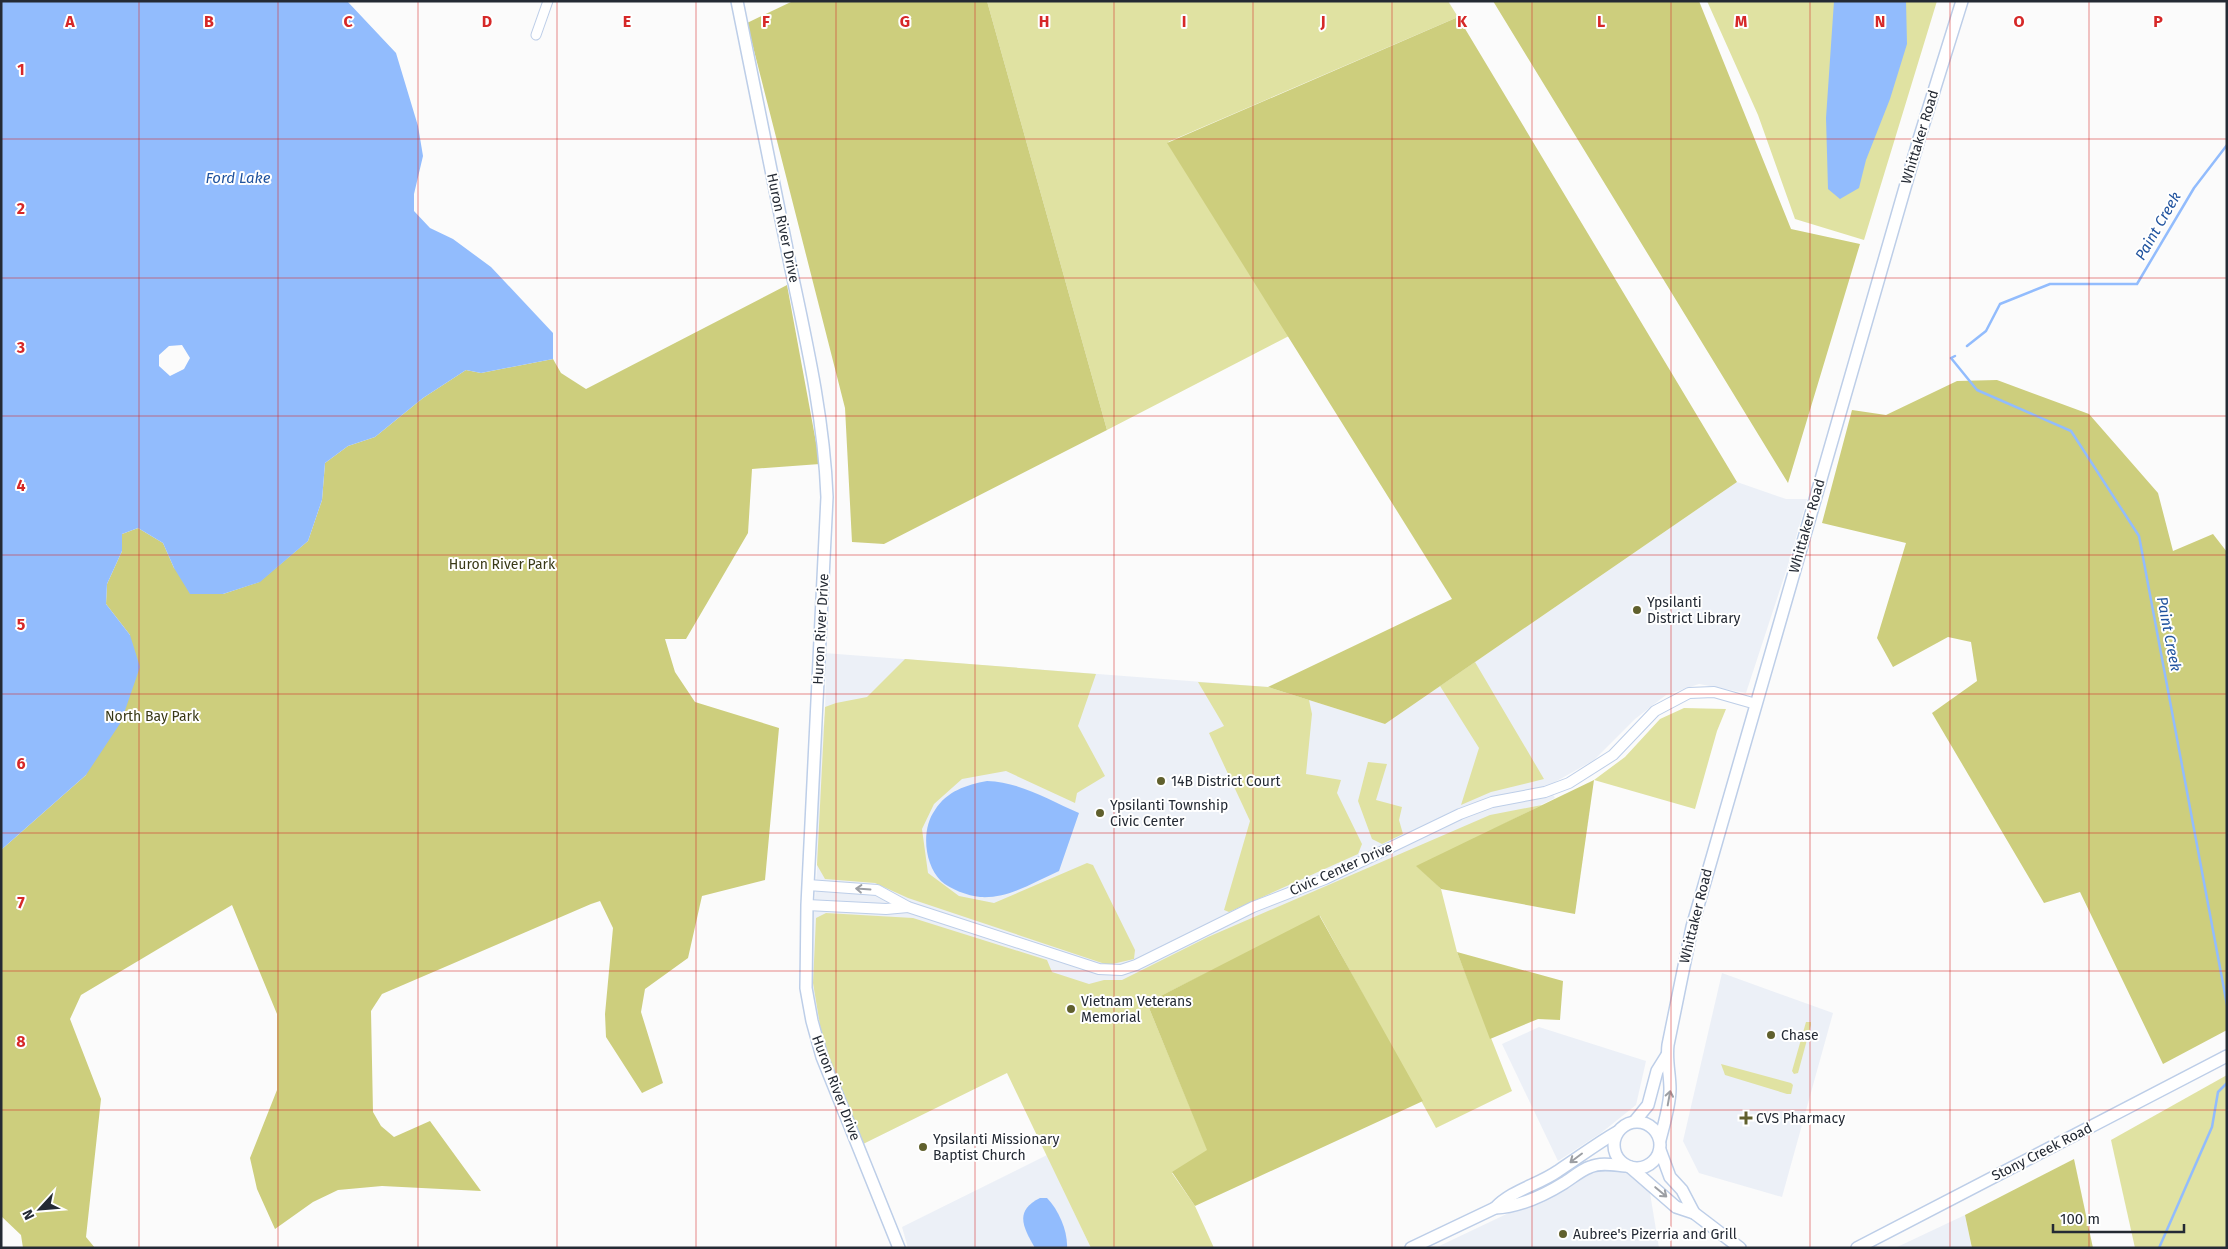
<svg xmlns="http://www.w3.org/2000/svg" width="2228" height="1249" viewBox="0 0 2228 1249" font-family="'Fira Sans',sans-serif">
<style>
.built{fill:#ecf0f7}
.green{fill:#e0e2a2}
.forest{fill:#cdce7d}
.water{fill:#92bcfd;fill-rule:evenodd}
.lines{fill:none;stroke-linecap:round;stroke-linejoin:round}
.stream{stroke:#92bcfd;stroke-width:2.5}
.minor-casing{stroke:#bdcee8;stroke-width:11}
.tertiary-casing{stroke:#bdcee8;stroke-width:12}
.secondary-casing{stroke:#bdcee8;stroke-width:14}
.minor{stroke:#fff;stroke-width:9}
.tertiary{stroke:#fff;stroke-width:10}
.secondary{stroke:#fff;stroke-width:11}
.oneway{stroke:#9c9fa4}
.grid{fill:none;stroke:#d62828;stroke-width:1;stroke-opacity:0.55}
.poi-dot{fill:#60602d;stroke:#fff;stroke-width:2}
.labels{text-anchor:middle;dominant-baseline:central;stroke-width:4;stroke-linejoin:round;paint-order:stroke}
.street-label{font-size:14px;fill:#242a34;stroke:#fff}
.park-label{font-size:14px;fill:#393916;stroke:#fff}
.poi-label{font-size:14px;fill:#242a34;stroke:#fff;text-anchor:start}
.water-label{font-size:15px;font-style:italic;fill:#20539e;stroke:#fff}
.grid-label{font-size:16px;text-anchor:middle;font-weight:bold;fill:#d62828;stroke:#fff;stroke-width:4;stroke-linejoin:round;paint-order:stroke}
</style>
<rect width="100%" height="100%" fill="#fbfbfb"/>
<!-- built -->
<g class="built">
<polygon points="1737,482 1786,499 1807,499 1788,565 1746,693 1699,684 1666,695 1635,719 1594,760 1548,786 1555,798 1416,866 861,1145 827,1062 813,1000 810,974 817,869 816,824 819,753 825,714 826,669 824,653 1268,687 1385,724"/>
<polygon points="1722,973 1833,1013 1782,1197 1699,1173 1683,1141"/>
<polygon points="1539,1027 1646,1061 1636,1105 1601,1133 1558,1161 1502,1044"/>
<polygon points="1047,1155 1091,1248 908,1248 902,1227"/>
<polygon points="1595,1168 1618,1169 1643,1180 1650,1193 1659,1248 1435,1248 1578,1180"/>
<polygon points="1965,1215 1972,1248 1895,1248"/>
</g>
<!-- green -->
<g class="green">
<polygon points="987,1 1448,1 1458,17 1168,142 1289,336 1107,430"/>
<polygon points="1707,1 1937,1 1864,240 1795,219 1758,115"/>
<polygon points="905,659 1096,674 1078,726 1105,776 1077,793 1075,803 1006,771 962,779 934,804 922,829 928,873 959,896 994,903 1087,863 1093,865 1135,950 1134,959 1108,965 908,898 875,883 825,879 817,865 825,707 836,703 867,697"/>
<polygon points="1475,662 1544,779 1491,792 1461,805 1479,748 1440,686"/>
<polygon points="1198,682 1268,687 1309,700 1312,714 1306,774 1341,780 1337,793 1362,844 1358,854 1229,912 1224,910 1250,821 1209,733 1224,726"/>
<polygon points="1684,708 1726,709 1717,731 1695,809 1594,780 1625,757 1660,719"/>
<polygon points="1368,762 1387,764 1376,800 1402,807 1399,820 1403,834 1382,844 1372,839 1358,801"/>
<polygon points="1542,805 1418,867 1441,889 1457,952 1512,1091 1436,1128 1320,916 1147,1003 1208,1151 1172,1173 1195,1206 1214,1248 1091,1248 1007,1073 861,1145 825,1055 813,983 816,918 826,913 913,918 1047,960 1052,972 1089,984 1104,980 1122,980 1208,937 1490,815"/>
<polygon points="1806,1022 1811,1022 1811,1025 1798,1073 1794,1074 1792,1071"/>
<polygon points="1721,1064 1791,1083 1793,1085 1791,1094 1787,1094 1725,1075"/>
<polygon points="2227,1075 2227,1248 2135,1248 2111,1140"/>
</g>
<!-- forest -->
<g class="forest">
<polygon points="793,1 987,1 1107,430 884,544 852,542 845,408 747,23"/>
<polygon points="1493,1 1699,1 1791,229 1860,244 1788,483"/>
<polygon points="1458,17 1737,482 1385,724 1268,687 1452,599 1167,143"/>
<polygon points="787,285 820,464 752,469 748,533 686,639 665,639 675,672 695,702 779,728 765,880 702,896 688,958 645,989 641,1012 663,1083 642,1093 606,1037 605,1014 613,928 600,901 591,904 382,994 371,1011 373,1112 381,1126 394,1137 430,1121 481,1191 382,1186 338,1190 313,1202 275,1229 257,1189 250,1158 277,1090 277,1014 232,905 81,995 70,1019 101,1099 86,1237 95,1248 23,1248 21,1235 1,1216 1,850 86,775 130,635 106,604 107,584 122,551 122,534 138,528 163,543 174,568 223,594 259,582 308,541 322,500 325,463 348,446 375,437 423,398 466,370 481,373 553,359 561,373 586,389"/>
<polygon points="1997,380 2089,414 2158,493 2173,551 2213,534 2227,552 2227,1030 2163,1064 2080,892 2044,903 1932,713 1977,681 1971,642 1948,637 1893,667 1877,638 1906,543 1822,523 1852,410 1886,415 1957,381"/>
<polygon points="1594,780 1575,914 1441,889 1416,866"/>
<polygon points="1319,915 1423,1101 1195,1206 1172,1172 1207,1150 1147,1003"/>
<polygon points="1457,952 1563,981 1560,1020 1538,1019 1490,1039"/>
<polygon points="2074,1159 2093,1248 1972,1248 1965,1215"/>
</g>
<!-- water -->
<g class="water">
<path d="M1,1H347L396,53L418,126L423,156L414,194V211L430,228L453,239L491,267L553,333V359L481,373L466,370L423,398L375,437L348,446L325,463L322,500L308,541L260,582L223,594H190L174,568L163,543L138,528L122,534V551L107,584L106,604L130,635L140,667L121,722L86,775L1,850ZM182,345L190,358L184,369L170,376L159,366V355L169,346Z"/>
<polygon points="1834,1 1906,1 1907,44 1890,99 1866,160 1859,188 1840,199 1828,189 1826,118"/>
<path d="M987,781C1020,782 1049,800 1079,813L1059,871C1034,882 1008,899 980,897C968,896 950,889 941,881C924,864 921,829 935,810C947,791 966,785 987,781Z"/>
<path d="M1040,1198H1047C1059,1210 1068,1232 1067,1248H1035C1023,1227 1014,1211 1040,1198Z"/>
</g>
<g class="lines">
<!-- stream -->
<g class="stream">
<polyline points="1967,346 1986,331 2000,304 2050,284 2137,284 2194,188 2227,145"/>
<polyline points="1955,356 1951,358 1977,390 2071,431 2139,536 2227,1005"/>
<polyline points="2159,1248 2212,1127 2218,1092 2227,1083"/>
</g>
<defs>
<polyline id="minor" points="536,35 548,1"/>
<g id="tertiary">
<polyline points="808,885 877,890 908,907 1099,969 1121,970 1136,965 1253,907 1325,879 1460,814 1492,802 1545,792 1569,783 1613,755 1655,711 1689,693 1714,692 1756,704"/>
<polyline points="807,905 886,909 908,907"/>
</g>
<g id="secondary">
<path d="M737,1C755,90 773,180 791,269C807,344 824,419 827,497L807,905L806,988L812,1021L822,1057L899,1248"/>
<polyline points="1635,1121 1648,1105 1657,1071 1667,1055"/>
<circle cx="1637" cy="1145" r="23"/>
<path d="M1660,1140C1664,1124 1670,1105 1670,1089C1670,1074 1666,1060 1668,1045L1692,927L1919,139L1962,1"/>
<polyline points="1660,1150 1670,1177 1682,1190 1694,1213 1740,1248"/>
<polyline points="1630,1167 1676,1207 1694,1213"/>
<path d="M1495,1208C1512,1190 1538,1185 1558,1171C1578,1158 1596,1144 1617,1132"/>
<path d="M1411,1248L1495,1208C1520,1207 1543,1196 1564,1183C1572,1178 1581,1170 1590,1167C1601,1162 1614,1165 1625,1166"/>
<polyline points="1857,1248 2227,1056"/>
</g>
</defs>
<!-- minor casing -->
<use href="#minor" class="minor-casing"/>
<!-- tertiary casing -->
<use href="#tertiary" class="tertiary-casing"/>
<!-- secondary casing -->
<use href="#secondary" class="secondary-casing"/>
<!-- minor -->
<use href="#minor" class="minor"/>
<!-- tertiary -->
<use href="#tertiary" class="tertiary"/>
<!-- secondary -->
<use href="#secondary" class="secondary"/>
</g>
<!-- one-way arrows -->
<defs><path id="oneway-shaft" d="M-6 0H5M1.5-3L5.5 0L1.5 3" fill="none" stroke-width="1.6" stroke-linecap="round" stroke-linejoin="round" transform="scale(1.25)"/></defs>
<g class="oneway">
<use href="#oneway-shaft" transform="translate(863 889) rotate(-176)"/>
<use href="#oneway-shaft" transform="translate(1669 1098) rotate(-80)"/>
<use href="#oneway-shaft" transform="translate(1576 1158) rotate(143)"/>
<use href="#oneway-shaft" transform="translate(1661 1192) rotate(40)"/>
</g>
<!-- grid -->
<path class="grid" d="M139,1V1248M278,1V1248M418,1V1248M557,1V1248M696,1V1248M836,1V1248M975,1V1248M1114,1V1248M1253,1V1248M1392,1V1248M1532,1V1248M1671,1V1248M1810,1V1248M1950,1V1248M2089,1V1248M1,139H2227M1,278H2227M1,416H2227M1,555H2227M1,694H2227M1,833H2227M1,971H2227M1,1110H2227"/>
<!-- markers -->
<g class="poi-dot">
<circle cx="1637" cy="610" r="5"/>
<circle cx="1161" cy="781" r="5"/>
<circle cx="1100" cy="813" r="5"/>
<circle cx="1071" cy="1009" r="5"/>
<circle cx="1771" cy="1035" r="5"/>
<path d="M1743.5 1110.5h5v5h5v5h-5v5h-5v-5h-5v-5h5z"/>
<circle cx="923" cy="1147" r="5"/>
<circle cx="1563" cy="1234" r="5"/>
</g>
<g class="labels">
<!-- street labels -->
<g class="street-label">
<text transform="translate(1920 137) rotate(-73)">Whittaker Road</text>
<text transform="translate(783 228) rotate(78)">Huron River Drive</text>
<text transform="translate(1807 526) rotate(-74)">Whittaker Road</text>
<text transform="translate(821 629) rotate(-87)">Huron River Drive</text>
<text transform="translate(1341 869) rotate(-24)">Civic Center Drive</text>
<text transform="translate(1696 916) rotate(-76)">Whittaker Road</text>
<text transform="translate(836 1088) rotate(69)">Huron River Drive</text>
<text transform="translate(2042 1152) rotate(-27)">Stony Creek Road</text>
</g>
<!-- park labels -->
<g class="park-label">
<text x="502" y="564">Huron River Park</text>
<text x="152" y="716">North Bay Park</text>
</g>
<!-- poi labels -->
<g class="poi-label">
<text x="1647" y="602">Ypsilanti<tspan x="1647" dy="16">District Library</tspan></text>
<text x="1171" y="781">14B District Court</text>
<text x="1110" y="805">Ypsilanti Township<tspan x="1110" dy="16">Civic Center</tspan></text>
<text x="1081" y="1001">Vietnam Veterans<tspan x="1081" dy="16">Memorial</tspan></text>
<text x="1781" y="1035">Chase</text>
<text x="1756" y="1118">CVS Pharmacy</text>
<text x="933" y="1139">Ypsilanti Missionary<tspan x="933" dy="16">Baptist Church</tspan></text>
<text x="1573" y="1234">Aubree's Pizerria and Grill</text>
</g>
<!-- water labels -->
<g class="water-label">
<text x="238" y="178">Ford Lake</text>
<text transform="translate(2158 226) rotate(-60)">Paint Creek</text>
<text transform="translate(2169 634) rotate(79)">Paint Creek</text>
</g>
</g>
<g class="grid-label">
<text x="70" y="27">A</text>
<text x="209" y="27">B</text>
<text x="348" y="27">C</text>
<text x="487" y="27">D</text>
<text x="627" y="27">E</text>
<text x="766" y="27">F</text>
<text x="905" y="27">G</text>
<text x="1044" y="27">H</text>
<text x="1184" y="27">I</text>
<text x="1323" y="27">J</text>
<text x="1462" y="27">K</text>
<text x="1601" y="27">L</text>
<text x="1741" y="27">M</text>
<text x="1880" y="27">N</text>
<text x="2019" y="27">O</text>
<text x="2158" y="27">P</text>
<text x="21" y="75">1</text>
<text x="21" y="214">2</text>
<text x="21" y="353">3</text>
<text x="21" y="491">4</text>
<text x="21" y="630">5</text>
<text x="21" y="769">6</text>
<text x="21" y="908">7</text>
<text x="21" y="1047">8</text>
</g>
<!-- border -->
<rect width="2228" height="1249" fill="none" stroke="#242a34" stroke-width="5"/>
<!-- north arrow -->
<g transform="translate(40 1209) rotate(244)" stroke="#ffffff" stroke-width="4" paint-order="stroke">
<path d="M0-4L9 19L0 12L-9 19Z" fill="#242a34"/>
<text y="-8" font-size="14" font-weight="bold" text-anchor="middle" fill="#242a34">N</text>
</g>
<!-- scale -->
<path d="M2053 1224v8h131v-8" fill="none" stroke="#242a34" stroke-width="2.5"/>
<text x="2060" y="1224" font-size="15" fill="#242a34" stroke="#ffffff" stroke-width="4" paint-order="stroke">100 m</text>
</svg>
